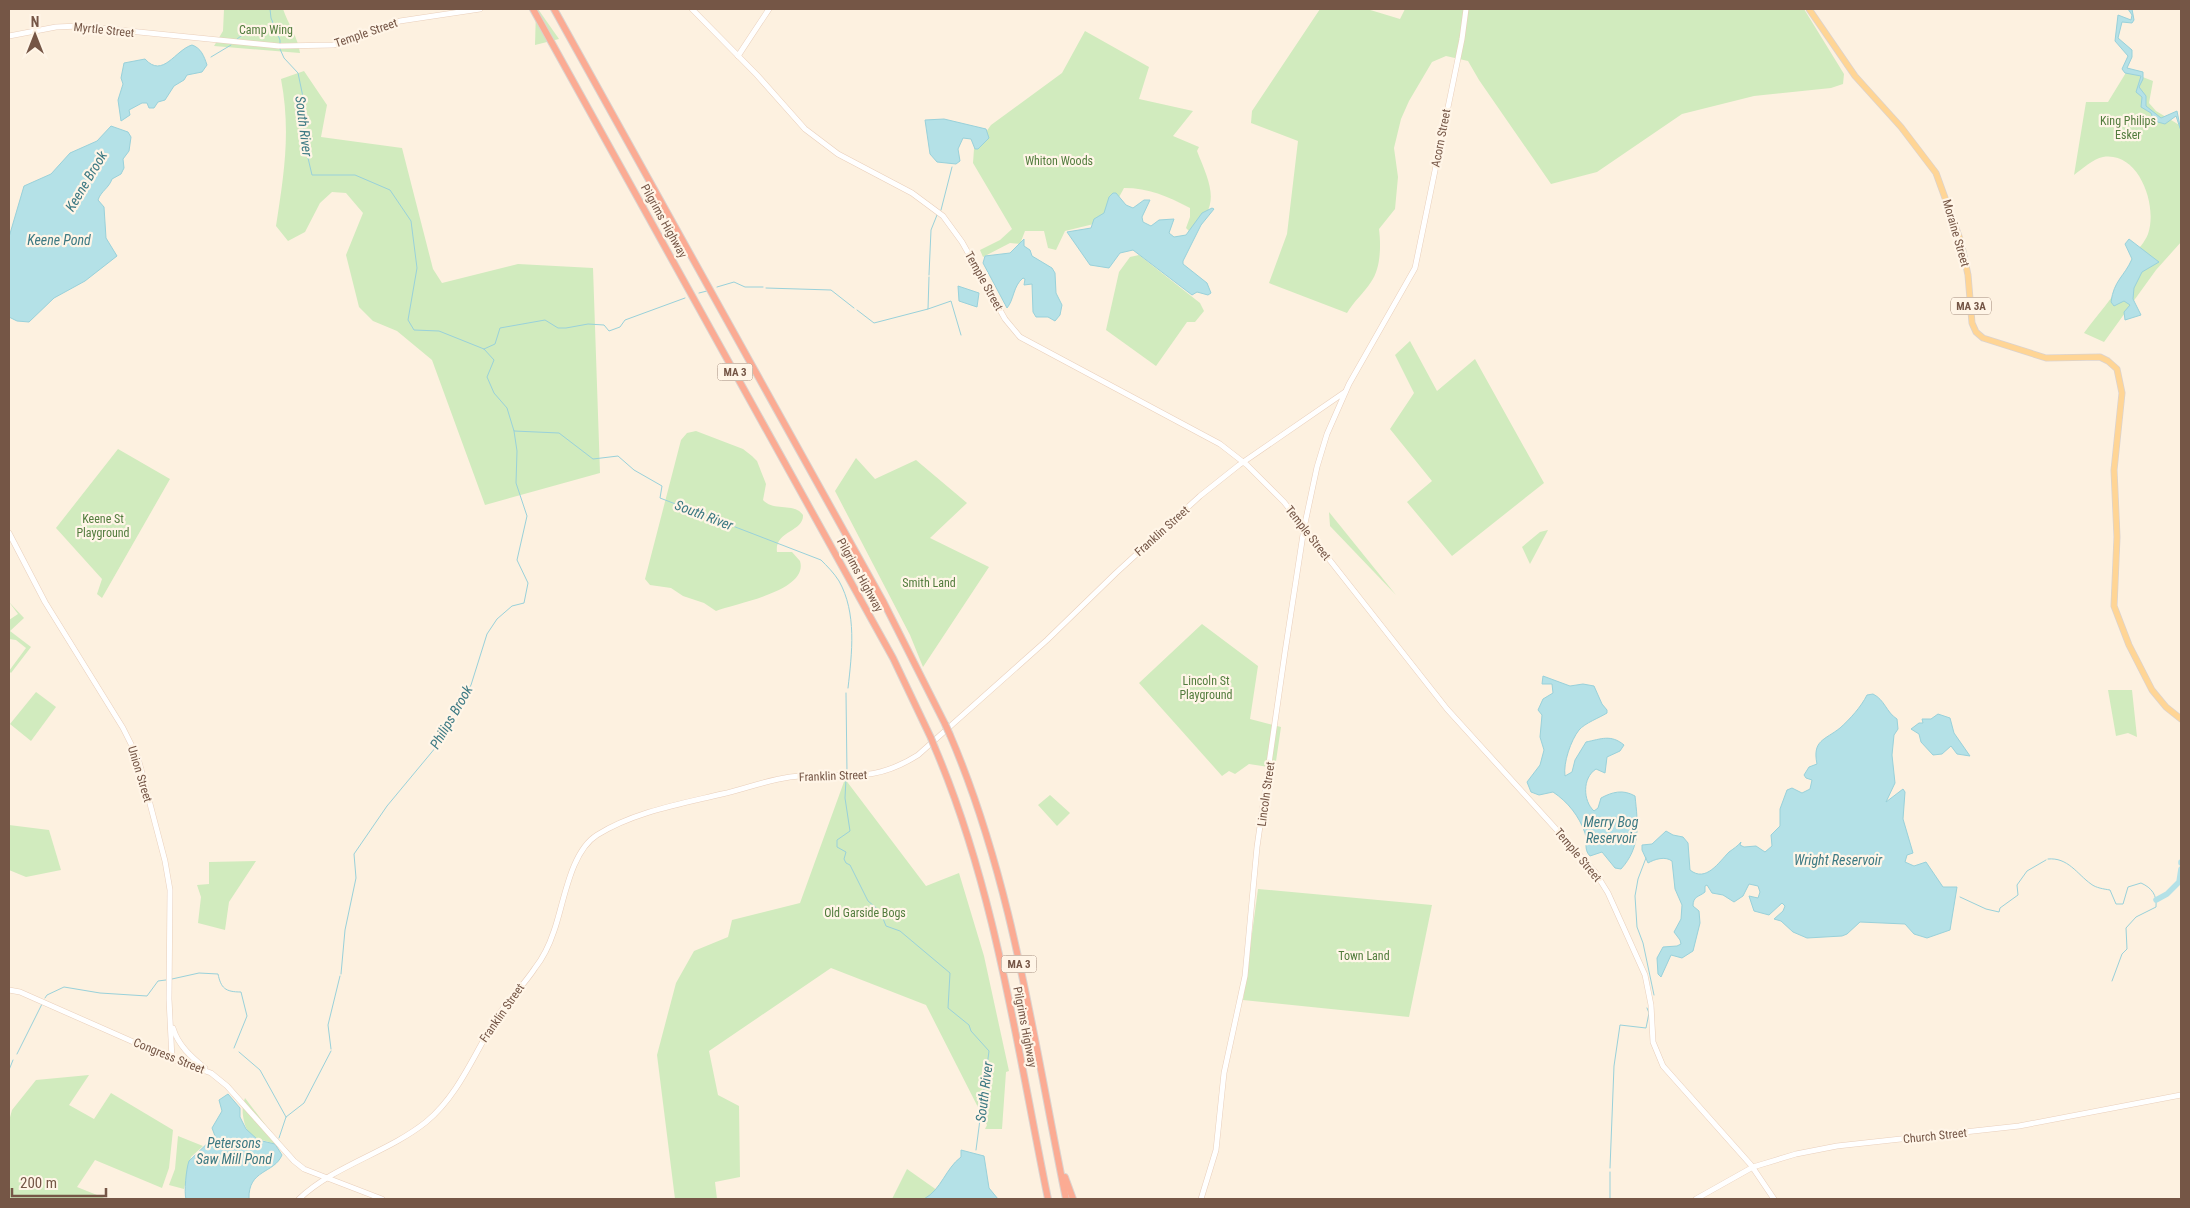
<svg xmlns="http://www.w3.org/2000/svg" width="2190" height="1208" viewBox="0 0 2190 1208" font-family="'Roboto Condensed',sans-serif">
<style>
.green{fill:#d1ebbe}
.water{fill:#b4e1e7;stroke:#99d1da}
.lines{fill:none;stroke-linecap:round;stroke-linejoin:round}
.stream{stroke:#99d1da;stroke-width:1}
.river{stroke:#b4e1e7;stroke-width:5.5}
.secondary-casing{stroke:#e9cfbb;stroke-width:6}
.primary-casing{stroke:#dbd3cf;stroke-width:7}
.highway-casing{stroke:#dbd3cf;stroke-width:8}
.secondary{stroke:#fff;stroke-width:5}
.primary{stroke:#ffd595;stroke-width:5.5}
.highway{stroke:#fbab93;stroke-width:6}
.highway-bridge-casing{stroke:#dbd3cf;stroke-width:8;stroke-linecap:butt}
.highway-bridge{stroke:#fbab93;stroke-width:6}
.labels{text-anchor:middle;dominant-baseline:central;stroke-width:4.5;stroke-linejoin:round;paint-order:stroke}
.shield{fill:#fff5e7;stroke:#9e8676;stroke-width:1}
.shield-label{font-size:11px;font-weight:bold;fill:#755646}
.street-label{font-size:12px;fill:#755646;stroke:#fff5e7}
.park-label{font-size:12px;fill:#527c3d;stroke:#fff5e7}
.water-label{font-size:14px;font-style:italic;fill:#3c7983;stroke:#fff5e7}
</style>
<rect width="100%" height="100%" fill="#fdf1e0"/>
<!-- green -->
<g class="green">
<path d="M224,9H283C288,24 298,37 300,53L214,46L223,31Z"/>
<polygon points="536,9 538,9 559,39 535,45"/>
<path d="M1320,9H1367L1400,19L1405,9H1804L1844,74L1843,84L1831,88L1754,96L1682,114L1597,172L1551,184L1479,80L1468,61L1446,56L1432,62L1409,101L1401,119L1394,148L1398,177L1395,209L1379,229C1381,245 1381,268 1371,282C1364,293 1354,301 1347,313L1269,283L1287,234L1298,141L1251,123L1252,111Z"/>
<path d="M1085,31L1149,67L1139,99L1193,111L1173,136L1199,147L1197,151C1210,184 1223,206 1190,232L1186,228L1190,217V208C1167,196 1149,188 1124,188L1106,221L1065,231L1056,250L1048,248L1044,231H1025L1020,244L1010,243L983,257L980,250L1000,240L1012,229L973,163L974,149L991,125L1062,73Z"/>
<path d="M304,71L327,105L321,137L402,148L433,269L442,283L518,264L593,268L600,473L485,505L432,360L397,331L373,321L359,307L346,255L363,213L346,193L332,192L320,203L305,232L288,241L276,226C284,174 291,132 281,79Z"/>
<path d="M2127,71L2153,81L2149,103L2156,111L2181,126V242L2156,270L2104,342L2084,333C2097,315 2114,297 2124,278C2128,271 2130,263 2133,256C2138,249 2145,242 2148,234C2158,206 2139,151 2103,157C2093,159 2082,169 2074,175L2086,102H2108Z"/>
<polygon points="1139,255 1200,303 1204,311 1195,322 1187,322 1156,366 1106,330 1119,272 1130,257"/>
<polygon points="1410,341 1437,391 1475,359 1544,483 1452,556 1407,502 1432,481 1390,429 1414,393 1395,355"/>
<path d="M696,431L743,449L752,456L757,461L766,484L763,500C774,512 794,502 803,515C804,532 774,531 777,552H792L800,561C809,591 737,603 716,611L704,603L683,596L671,588L650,585L645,579L681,440L687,433Z"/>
<polygon points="118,449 170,479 102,598 97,594 102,579 56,528"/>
<polygon points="856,458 875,479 916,460 967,503 930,538 989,567 923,667 910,635 835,491"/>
<polygon points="1329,512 1396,595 1330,526"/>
<polygon points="1548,530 1530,564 1522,547 1540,532"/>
<polygon points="9,602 24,618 10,631 31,647 11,673 9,671 26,648 16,640 9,639 9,620 18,614"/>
<polygon points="1202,624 1258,666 1250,719 1281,727 1275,768 1249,764 1235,774 1229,771 1222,776 1139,683"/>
<polygon points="2108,690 2132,690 2137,737 2128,733 2116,736"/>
<polygon points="36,692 56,707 31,741 10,724"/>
<polygon points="845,779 926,886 959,873 984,956 1009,1071 1006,1072 1002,1129 985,1129 987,1125 926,1005 831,968 709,1051 718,1095 739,1106 740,1177 715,1182 717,1199 675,1199 657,1055 676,983 694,951 728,937 732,920 800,903"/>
<polygon points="1050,795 1070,813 1057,826 1038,805"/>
<polygon points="9,825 49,830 61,870 26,877 9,870"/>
<polygon points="256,861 229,902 225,930 198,923 201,897 197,885 209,884 209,862"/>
<polygon points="1258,889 1432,905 1409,1017 1243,1000"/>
<polygon points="89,1075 69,1105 94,1119 111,1093 173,1130 169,1168 162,1188 95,1160 77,1187 107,1199 9,1199 9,1121 12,1110 36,1080"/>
<path d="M245,1098L284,1149C268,1137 249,1145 244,1121C242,1112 242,1106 245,1098Z"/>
<polygon points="178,1136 203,1146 191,1157 184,1189 169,1185 175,1169"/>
<polygon points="907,1169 941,1193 938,1199 892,1199"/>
</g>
<!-- water -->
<g class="water">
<polygon points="2128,9 2132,9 2134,20 2132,23 2122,22 2118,38 2132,50 2132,57 2127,68 2143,72 2143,79 2139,87 2146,96 2146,106 2161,118 2177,111 2181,131 2176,116 2165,124 2154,121 2151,113 2141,107 2142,97 2136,92 2141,76 2125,73 2122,69 2128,56 2115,41 2118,15 2131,20 2132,15"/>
<path d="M192,45C201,48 204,56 207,65L202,72L187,75L184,80L174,86L165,100L158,102L154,108H149L147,103H142L129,110L130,115L121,121L118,100L123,84L121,78L124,63L145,59C163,79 175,50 192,45Z"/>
<polygon points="944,119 986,129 989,138 978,149 975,149 971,139 963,138 958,149 960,161 956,164 937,162 930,154 925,120"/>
<path d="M111,126L128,132L131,137L129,151L123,159L124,168L121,174L112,179C109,188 101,191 98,200L104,207L106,238L117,256L85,281L54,298L29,322L17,321L9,317V237L24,186L51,174L70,153L97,141Z"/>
<polygon points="1113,193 1116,193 1126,205 1133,208 1144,200 1150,200 1142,217 1143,222 1151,226 1159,220 1174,219 1169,233 1174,237 1186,235 1202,213 1212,208 1214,209 1201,225 1183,261 1183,264 1207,283 1211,293 1208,295 1197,292 1192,295 1133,250 1120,253 1109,268 1090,265 1067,232 1091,228 1094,219 1104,213 1109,197"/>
<path d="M1024,239V246L1030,250L1032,256L1052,268L1055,273L1056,293L1062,305L1060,315L1055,321L1048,317H1036L1033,312L1032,284L1024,285L1025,279L1023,278C1013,286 1014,300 1007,308L983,263L985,256L1010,253Z"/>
<path d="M2129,239L2159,262L2142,272L2134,288L2133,299L2141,315L2125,320L2124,312L2130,305L2124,301L2114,306L2111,302C2114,280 2124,277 2132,259L2125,244Z"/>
<polygon points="958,286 979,293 977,307 959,301"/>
<path d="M1543,676L1570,686L1583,684L1594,686L1602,704L1607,710V713C1599,718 1585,723 1579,730C1571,740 1563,763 1565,776L1572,772L1575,760L1586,742C1601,739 1611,734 1624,745L1620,751L1607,757L1605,773L1596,769C1582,778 1583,801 1594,811L1598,808L1601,798C1612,792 1623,789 1635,796C1638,824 1641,847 1621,869L1615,868L1602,852L1590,856C1583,849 1588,842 1585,833C1579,816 1568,802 1553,792L1539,795L1531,792L1527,782L1540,765L1544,750L1540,737L1542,715L1538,710L1543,699L1553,693L1552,684H1542Z"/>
<path d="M1873,694C1885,700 1886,712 1897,719L1898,729L1894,735L1892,755L1895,783L1886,802L1903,789L1905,792L1903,819L1913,853L1907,855L1905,862L1914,866L1926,862L1943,887H1957L1950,930L1927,938L1914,934L1905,924L1860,922L1847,934L1842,936L1807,938L1793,932L1781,921L1774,919L1783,911L1785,906L1782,903L1769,915L1754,911L1749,896L1758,898L1760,892L1758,886L1749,884L1743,896L1734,902L1723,895L1712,893L1707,885L1705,886V892C1699,897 1693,896 1693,906L1699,911L1700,923L1693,951L1682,958L1671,955L1661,977L1658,974L1657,958L1663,947L1677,946L1681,944L1680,940L1674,932L1681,919L1682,905L1675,889L1672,861C1665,856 1655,859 1648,863L1642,850V845L1652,844L1666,831L1673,835L1683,837L1688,843L1690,870C1706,883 1719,862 1729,852C1733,849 1738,846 1741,842L1740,845L1744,847L1756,846L1765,852L1772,846L1771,835L1780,826V809L1787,790L1792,788L1802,793L1810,789L1812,780L1806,778L1804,775L1809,767L1817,764C1812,740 1825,740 1840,728C1850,719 1861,707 1867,695Z"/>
<polygon points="1938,714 1950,718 1954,733 1970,756 1957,754 1951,746 1942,754 1933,755 1921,742 1919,734 1911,729 1919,723 1923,723 1922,719 1931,719"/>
<path d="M228,1094L240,1108V1117L246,1129L258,1140L275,1144L282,1155C274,1174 248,1169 249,1199H186C184,1193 186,1169 189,1161L215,1136L212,1128L222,1111L219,1100Z"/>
<path d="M961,1150L984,1156L989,1188L998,1199H924C942,1189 945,1169 961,1157Z"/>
</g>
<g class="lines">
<!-- stream -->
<g class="stream">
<path d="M270,9L271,18L280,40V49L284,58L298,73L303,97L304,141L312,175H355L390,190L411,221L417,268L408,320L414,330L439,331L484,349L494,360L487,377L494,393L507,408L514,431L559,433L593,459L618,456L634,470L662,486L660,498L821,560C827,566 834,573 839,581C857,613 852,653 848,688"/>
<polyline points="237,39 248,31 274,26"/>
<polyline points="211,57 231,45"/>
<polyline points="941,210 952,167"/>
<polyline points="929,275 931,230 937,215"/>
<polyline points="717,287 734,282 745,287 763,287"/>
<polyline points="766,288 831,290 854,308"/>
<polyline points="699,293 707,291"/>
<polyline points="928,309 951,301 961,335"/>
<polyline points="857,310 874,323 928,309 929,277"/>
<polyline points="484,349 495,344 500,328 545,320 558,328 566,328 588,324 604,325 609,331 620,327 625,320 685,298"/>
<polyline points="846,693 847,773"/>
<polyline points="846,779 845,798 850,831 837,840 837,847 846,852 844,859 846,863 850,865 868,901 880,911 886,926 900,931 950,973 948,1008 969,1025 971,1031 989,1051 976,1150"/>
<polyline points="1646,858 1638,879 1635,896 1637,927 1643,943 1654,995"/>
<path d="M2048,859C2068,857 2077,874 2091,884C2096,888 2104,889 2110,890L2116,904H2123L2128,887L2141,883C2152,888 2157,895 2156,907L2136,917L2126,928L2127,949L2122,954L2112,981"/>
<polyline points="1960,897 1986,909 1999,912 2000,908 2018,895 2017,885 2027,871 2046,860"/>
<polyline points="341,974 345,930 356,878 354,854 387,806 436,747 443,728 471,685 487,634 497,619 512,606 524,603 528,583 517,560 527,516 516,483 517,451 514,431"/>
<path d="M172,979L199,973L218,974C221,988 225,992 241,992L247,1016L234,1048"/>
<polyline points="45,998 47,995 64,987 100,993 147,996 158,981 166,980"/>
<polyline points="331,1049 328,1025 340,976"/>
<polyline points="239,1052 260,1070 286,1117"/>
<polyline points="17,1054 42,1004"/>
<polyline points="9,1070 13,1060"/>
<polyline points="279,1138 286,1117 304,1103 331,1051"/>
<polyline points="1610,1168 1614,1066 1620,1025 1646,1028 1649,1013 1647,1008"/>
<polyline points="1610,1172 1610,1199"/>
</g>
<!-- river -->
<g class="river">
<polyline points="2181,862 2181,863"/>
<polyline points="2156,900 2167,894 2179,882 2181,869"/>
</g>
<defs>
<g id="secondary">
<polyline points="692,9 757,75 805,129 838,154 912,193 943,216 962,242 1005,319 1020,337 1220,444 1247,465 1284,502 1447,709 1595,872 1608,893 1645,975 1651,1005 1653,1042 1663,1066 1751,1165 1774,1199"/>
<polyline points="9,36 56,27 79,26 279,46"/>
<polyline points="281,46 333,45 357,39 400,21 480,9"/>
<polyline points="738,56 769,9"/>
<polyline points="9,533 45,602 123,728 138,758 165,861 170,890 169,999 172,1059"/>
<polyline points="9,990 20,992 172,1059 211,1073 227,1086 294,1161 304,1169 382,1199"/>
<path d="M173,1028C178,1045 191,1057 205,1068"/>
<path d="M299,1199C335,1165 387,1153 426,1122C459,1095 475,1052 497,1017C509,999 524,985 535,968C543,958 550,943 554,931C564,903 570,852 597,835C634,812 680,804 722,794C745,789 767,780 790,777C842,770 867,787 918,755L1047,640L1116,573L1200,496L1239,465L1345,392"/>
<polyline points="1201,1199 1216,1150 1224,1073 1245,976 1257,847 1285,652 1304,528 1317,467 1327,434 1349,384 1415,268 1462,39 1466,9"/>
<polyline points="1696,1199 1753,1167 1796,1154 1837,1146 2019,1126 2181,1095"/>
</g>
<polyline id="primary" points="1809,9 1855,76 1901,127 1936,173 1961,242 1968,275 1972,323 1976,332 1983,338 2046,358 2100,357 2108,361 2117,369 2122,393 2114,470 2117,537 2114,606 2129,645 2152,690 2166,707 2181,719"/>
<g id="highway">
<polyline points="533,9 893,658 931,738"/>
<polyline points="554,9 884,603 945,724"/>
<path d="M950,735C1013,882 1034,1043 1066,1199"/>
<path d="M935,748C996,891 1017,1048 1048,1199"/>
<polyline points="1065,1177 1073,1199"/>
</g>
</defs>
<!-- secondary casing -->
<use href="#secondary" class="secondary-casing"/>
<!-- primary casing -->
<use href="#primary" class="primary-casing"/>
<!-- highway casing -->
<use href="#highway" class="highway-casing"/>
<!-- secondary -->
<use href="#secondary" class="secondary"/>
<!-- primary -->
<use href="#primary" class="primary"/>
<!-- highway -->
<use href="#highway" class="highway"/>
<defs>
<g id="highway-bridge">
<polyline points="945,724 950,735"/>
<polyline points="931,738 935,748"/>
</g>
</defs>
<!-- highway-bridge casing -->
<use href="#highway-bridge" class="highway-bridge-casing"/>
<!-- highway-bridge -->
<use href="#highway-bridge" class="highway-bridge"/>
</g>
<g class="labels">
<!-- shield labels -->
<g class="shield">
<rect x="1951" y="297.5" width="40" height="17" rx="4"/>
<rect x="717.5" y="363.5" width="35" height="17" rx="4"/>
<rect x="1001.5" y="955.5" width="35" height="17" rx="4"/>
</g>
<g class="shield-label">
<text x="1971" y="306">MA 3A</text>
<text x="735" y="372">MA 3</text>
<text x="1019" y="964">MA 3</text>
</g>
<!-- street labels -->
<g class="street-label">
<text transform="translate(104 30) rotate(6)">Myrtle Street</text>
<text transform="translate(366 33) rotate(-19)">Temple Street</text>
<text transform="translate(1441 138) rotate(-79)">Acorn Street</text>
<text transform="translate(664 221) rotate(61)">Pilgrims Highway</text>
<text transform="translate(1956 233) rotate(74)">Moraine Street</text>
<text transform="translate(984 281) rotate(61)">Temple Street</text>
<text transform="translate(1162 531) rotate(-42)">Franklin Street</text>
<text transform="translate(1308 533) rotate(52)">Temple Street</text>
<text transform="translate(860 575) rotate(61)">Pilgrims Highway</text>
<text transform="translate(140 774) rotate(73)">Union Street</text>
<text transform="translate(833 776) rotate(-2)">Franklin Street</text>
<text transform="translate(1266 794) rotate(-82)">Lincoln Street</text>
<text transform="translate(1578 855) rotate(50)">Temple Street</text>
<text transform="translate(502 1013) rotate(-55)">Franklin Street</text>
<text transform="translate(1025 1027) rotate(79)">Pilgrims Highway</text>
<text transform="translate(169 1056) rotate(22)">Congress Street</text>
<text transform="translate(1935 1136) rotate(-6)">Church Street</text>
</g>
<!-- park labels -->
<g class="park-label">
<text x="266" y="30">Camp Wing</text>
<text x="2128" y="121">King Philips<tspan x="2128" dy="14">Esker</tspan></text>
<text x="1059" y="161">Whiton Woods</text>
<text x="103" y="519">Keene St<tspan x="103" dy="14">Playground</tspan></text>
<text x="929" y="583">Smith Land</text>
<text x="1206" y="681">Lincoln St<tspan x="1206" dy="14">Playground</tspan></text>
<text x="865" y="913">Old Garside Bogs</text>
<text x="1364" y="956">Town Land</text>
</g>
<!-- water labels -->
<g class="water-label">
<text transform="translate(304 126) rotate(83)">South River</text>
<text transform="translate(86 181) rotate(-59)">Keene Brook</text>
<text x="59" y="240">Keene Pond</text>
<text transform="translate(704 515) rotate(21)">South River</text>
<text transform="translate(451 717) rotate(-60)">Philips Brook</text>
<text x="1611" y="822">Merry Bog<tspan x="1611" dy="16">Reservoir</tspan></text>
<text x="1838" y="860">Wright Reservoir</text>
<text transform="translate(984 1092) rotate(-83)">South River</text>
<text x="234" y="1143">Petersons<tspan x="234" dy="16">Saw Mill Pond</tspan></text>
</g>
</g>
<!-- border -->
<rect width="2190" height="1208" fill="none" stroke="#755646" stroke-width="20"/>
<!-- north arrow -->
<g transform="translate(35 35)" stroke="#fff5e7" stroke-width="4" paint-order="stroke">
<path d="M0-4L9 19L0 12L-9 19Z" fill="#755646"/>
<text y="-8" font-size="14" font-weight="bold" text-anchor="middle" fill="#755646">N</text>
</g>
<!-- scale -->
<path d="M12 1188v8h94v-8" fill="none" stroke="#755646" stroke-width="2.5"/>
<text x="20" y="1188" font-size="15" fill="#755646" stroke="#fff5e7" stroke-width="4" paint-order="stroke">200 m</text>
</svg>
